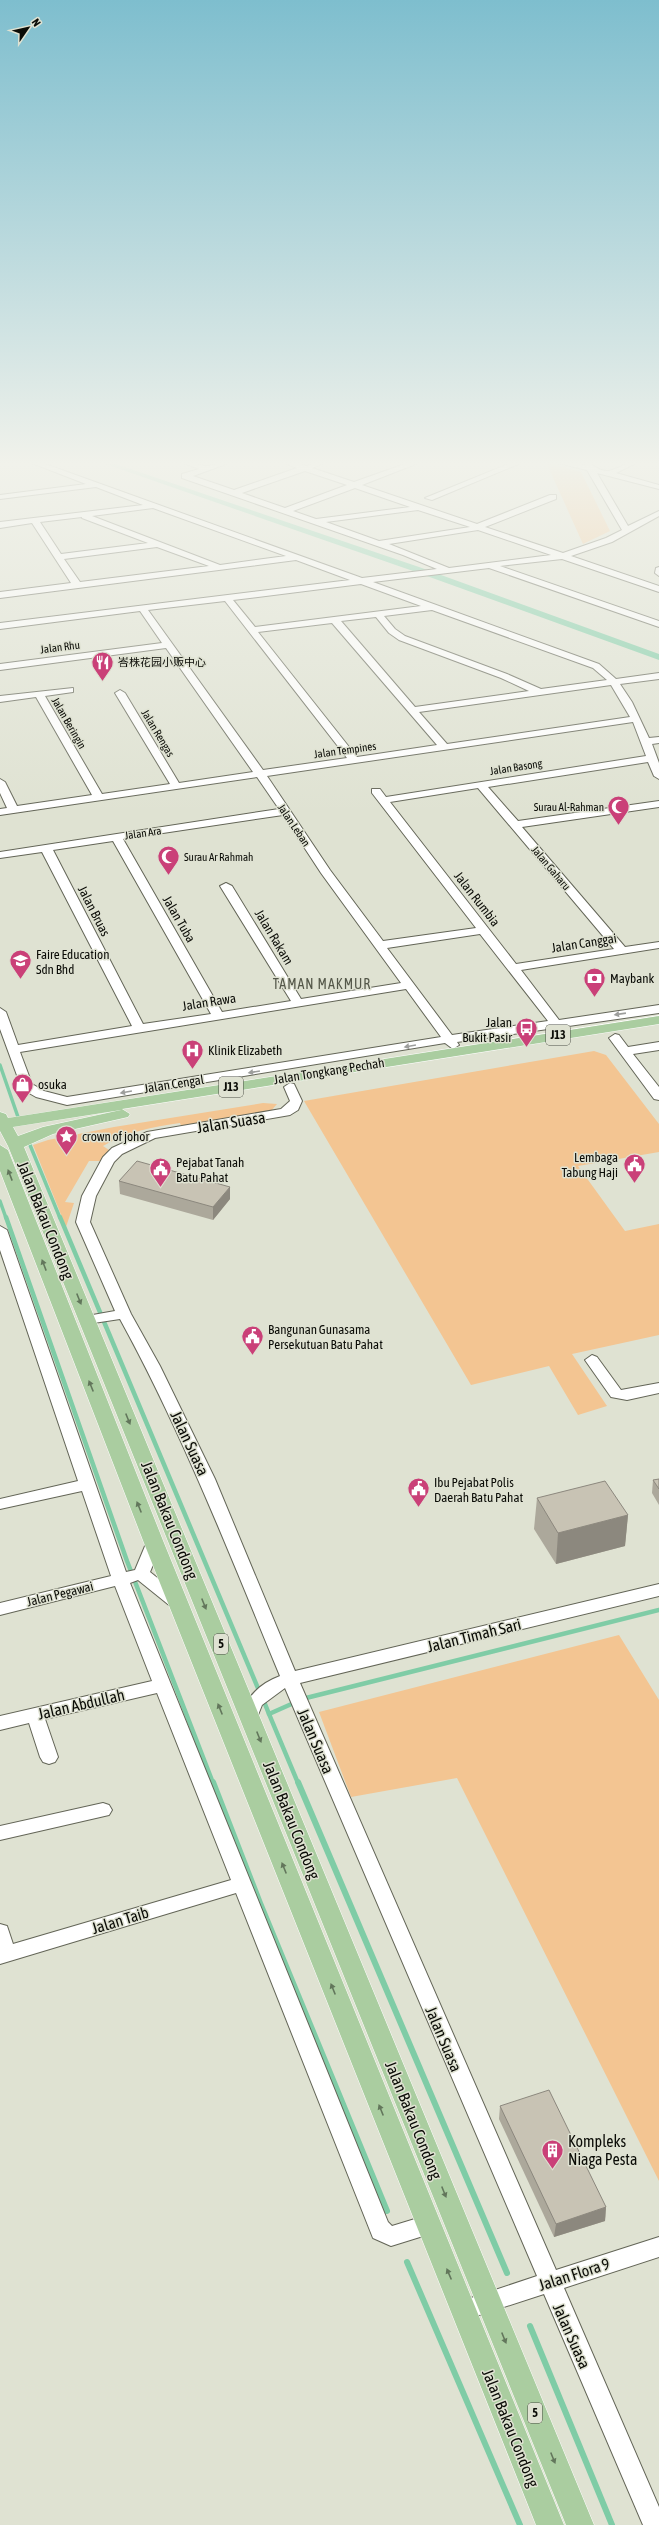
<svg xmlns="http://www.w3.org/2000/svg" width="659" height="2525" viewBox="0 0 659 2525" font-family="'Asap Condensed','Noto Sans SC',sans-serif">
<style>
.green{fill:#f3c592}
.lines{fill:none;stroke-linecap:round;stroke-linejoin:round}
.stream-far2{stroke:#7fcca6;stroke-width:3.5}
.stream-far1{stroke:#7fcca6;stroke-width:4.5}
.stream{stroke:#7fcca6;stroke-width:6}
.canal{fill:#7fcca6;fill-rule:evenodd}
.minor-casing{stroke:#636557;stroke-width:2}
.major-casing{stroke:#fff;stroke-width:1}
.minor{fill:#fff;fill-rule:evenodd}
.major{fill:#aacda0;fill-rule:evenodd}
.wall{fill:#aca89b}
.shaded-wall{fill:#8c887e}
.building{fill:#c8c3b4;stroke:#8c887e}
.oneway{fill:#9d9e9c}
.oneway2{fill:#62765b}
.labels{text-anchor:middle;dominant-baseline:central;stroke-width:3;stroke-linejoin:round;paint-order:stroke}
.far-street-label{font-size:11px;fill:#0b0c07;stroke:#dfe2d2}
.far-poi-label{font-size:11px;fill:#0b0c07;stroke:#dfe2d2;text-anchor:start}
.shield{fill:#dfe2d2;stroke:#4b4c44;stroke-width:1}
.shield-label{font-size:12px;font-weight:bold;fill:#0b0c07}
.street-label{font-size:13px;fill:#0b0c07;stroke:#dfe2d2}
.poi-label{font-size:13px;fill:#0b0c07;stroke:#dfe2d2;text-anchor:start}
.neighbourhood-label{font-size:14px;letter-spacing:1px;fill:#545749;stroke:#dfe2d2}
.near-street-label{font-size:16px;fill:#0b0c07;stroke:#dfe2d2}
.near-poi-label{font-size:16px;fill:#0b0c07;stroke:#dfe2d2;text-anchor:start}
</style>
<rect width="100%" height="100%" fill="#dfe2d2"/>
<!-- green -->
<g class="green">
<polygon points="546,462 581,472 610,531 583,544"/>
<polygon points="594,1051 606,1055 659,1124 659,1152 578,1166 625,1231 659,1224 659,1335 572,1354 607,1406 578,1415 549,1366 471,1385 304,1101"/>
<path d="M263,1103L277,1104L270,1112L182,1128L180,1123C153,1127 126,1132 103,1146L109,1150L101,1161H89L65,1202L74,1203L66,1227L33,1145L48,1140L114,1127Z"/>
<polygon points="619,1635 659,1700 659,2181 457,1778 351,1797 319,1712"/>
</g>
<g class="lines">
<!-- stream-far2 -->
<g class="stream-far2">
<polyline points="0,1065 18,1117"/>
<polyline points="30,1145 60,1218"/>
<polyline points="0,1201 6,1218"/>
</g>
<!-- stream-far1 -->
<g class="stream-far1">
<polyline points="6,1217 127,1561 213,1783"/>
<polyline points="60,1217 260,1693"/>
<polyline points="263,1699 269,1714"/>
<polyline points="302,1699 659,1610"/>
<polyline points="296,1702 269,1714 298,1783"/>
</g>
<!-- stream -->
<g class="stream">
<polyline points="213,1782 260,1903 387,2211"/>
<polyline points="298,1782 507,2273"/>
<polyline points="407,2262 520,2525"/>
<polyline points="530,2326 612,2525"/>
</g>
<!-- canal -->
<polygon class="canal" points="94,460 104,460 419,567 659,654 659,660 413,571"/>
<defs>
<g id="minor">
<path d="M24,460H34L362,578L437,569L403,555L182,478V474L199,469L176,460C187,458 198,467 208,466C218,464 226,460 237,460L193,476L234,490L297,468L277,460H287L307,466L321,460H331L312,468L354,482L416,460H426L362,485L477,524L550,495H556V499L485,527L563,553L606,538L622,530L587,470L554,462L553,460H564L584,465L588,463C594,465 600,472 608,471C620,469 628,460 642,460L616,473L659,485V489L597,473L628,526L659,511V516L612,542L571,556L659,586V592L562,559L500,566L659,621V627L489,568L373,582L599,664L616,679L659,673V679L620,684L632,702L649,738L659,737V743L652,744L659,763V779L654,776L648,762L488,787L518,821L659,801V807L522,827L625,947L659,942V948L521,970L559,1020L659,1005V1013L457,1042L459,1045L453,1049L445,1043L67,1105L36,1097L22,1089L0,1029V1008L6,1012L18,1045L132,1026L42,852L0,858V852L279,809L257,777L0,815V809L7,808L0,793V779L5,782L17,806L92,795L36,697L0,702V696L73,688V692L45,696L102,794L170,784L115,693L120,690L125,693L179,783L253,772L166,648L0,670V664L162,643L140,611L0,629V623L350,580L296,560L0,598V592L71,583L32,523L0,528V522L143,505L96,487L0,499V495L86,484ZM305,471L347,485L285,508L242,493ZM355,488L410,507L316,519L293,511ZM153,508L286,556L220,565L92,516ZM418,510L470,527L379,541L326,522ZM82,517V518L148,543L61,554L40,522ZM478,530L551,555L449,568L389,544ZM157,547L209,566L80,582L64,559ZM361,584L421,606L255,627L233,600ZM225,601L347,758L263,770L148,610ZM432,610L593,668L607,680L541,689L507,674L405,636L395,629L384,616ZM376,617L389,633L399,640L501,678L529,691L415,707L341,621ZM332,623L437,745L357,757L258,632ZM611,685L630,717L447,744L419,712ZM633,722L646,756L386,797L380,789H372V793L476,928L383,941L330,870L267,776ZM478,788L614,949L516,964L390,802ZM283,815L321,873L401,983L301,999L232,886L226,883L220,886L291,1001L222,1012L123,839ZM113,841L211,1014L143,1024L53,850ZM480,934L548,1021L452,1035L387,948ZM406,989L441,1037L67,1097L44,1091L32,1084L20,1052Z"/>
<polygon points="518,460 528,460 432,500 425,498"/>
<polygon points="659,567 659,576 655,573 656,568"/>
<polygon points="615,1034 619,1035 628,1047 659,1042 659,1050 633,1054 659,1087 659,1100 654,1099 609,1038"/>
<path d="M290,1083L294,1084L302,1101L298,1110L290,1115L155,1138L122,1154L114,1162L96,1196L90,1222L131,1314L160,1366L215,1479L295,1671L659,1584V1596L300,1683L556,2270L659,2237V2257L564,2288L659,2507V2525H643L544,2294L464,2320L456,2317L453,2310L456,2303L537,2276L285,1688L262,1705L256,1720L250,1722L244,1720L241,1715C247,1696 261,1683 280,1676C230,1555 183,1434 120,1319L87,1324L80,1320L87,1316L115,1311L76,1222L82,1196L103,1157L112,1148L147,1132L281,1109L290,1101L284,1087Z"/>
<polygon points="0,1226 7,1230 126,1572 135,1570 148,1539 160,1539 162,1543 150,1572 181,1597 183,1601 181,1605 169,1605 138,1580 130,1583 388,2222 392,2226 428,2215 436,2218 439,2225 436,2232 391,2246 373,2238 236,1893 0,1964 0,1924 7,1926 13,1944 231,1880 157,1693 45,1719 58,1757 55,1762 49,1764 43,1762 40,1757 29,1723 0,1730 0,1716 152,1681 115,1586 0,1615 0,1603 111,1576 82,1491 0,1509 0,1499 78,1481 0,1250"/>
<polygon points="592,1355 597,1357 621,1390 659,1383 659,1393 627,1400 611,1397 585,1360"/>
<polygon points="103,1803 109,1805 112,1810 109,1815 0,1840 0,1826"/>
</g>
<g id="major">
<path d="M659,1016V1024L122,1109L130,1114L128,1117L53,1134L24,1147L594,2525H566L8,1146L0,1131V1112L6,1114L8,1118ZM121,1110L43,1127L18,1136L13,1127Z"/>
<polygon points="0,1145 8,1150 164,1543 564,2525 536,2525 144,1543 0,1171"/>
</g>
</defs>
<!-- minor casing -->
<use href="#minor" class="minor-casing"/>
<!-- major casing -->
<use href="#major" class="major-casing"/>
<!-- minor -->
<use href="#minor" class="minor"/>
<!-- major -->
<use href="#major" class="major"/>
</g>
<!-- wall -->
<g class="wall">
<polygon points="119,1181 230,1187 230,1199 213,1220 120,1194"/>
<polygon points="659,1479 659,1505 652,1493 653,1480"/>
<polygon points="537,1498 628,1515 625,1546 556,1564 534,1529"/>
<polygon points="500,2106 606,2207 605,2221 554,2237 499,2119"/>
</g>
<!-- shaded-wall -->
<g class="shaded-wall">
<polygon points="230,1187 230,1199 213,1220 213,1207"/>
<polygon points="628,1515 625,1546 556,1564 558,1533"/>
<polygon points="606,2207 605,2221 554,2237 556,2224"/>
</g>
<!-- building -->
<g class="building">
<polygon points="137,1161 230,1187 213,1207 119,1181"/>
<polygon points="659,1479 659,1489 653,1480"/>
<polygon points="605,1481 628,1515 558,1533 537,1498"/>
<polygon points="549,2090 606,2207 556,2224 500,2106"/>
</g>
<!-- one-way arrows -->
<defs><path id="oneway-solid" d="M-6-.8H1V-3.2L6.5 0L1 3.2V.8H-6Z"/></defs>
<g class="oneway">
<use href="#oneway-solid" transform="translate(620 1014) rotate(172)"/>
<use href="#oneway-solid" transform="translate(410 1046) rotate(170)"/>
<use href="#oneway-solid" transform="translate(254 1072) rotate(171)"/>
<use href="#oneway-solid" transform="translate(126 1092) rotate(170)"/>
</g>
<g class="oneway2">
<use href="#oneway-solid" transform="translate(10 1175) rotate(-111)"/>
<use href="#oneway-solid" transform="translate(44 1265) rotate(-111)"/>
<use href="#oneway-solid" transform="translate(79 1299) rotate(68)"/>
<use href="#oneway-solid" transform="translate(91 1386) rotate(-112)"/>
<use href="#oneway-solid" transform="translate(128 1419) rotate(68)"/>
<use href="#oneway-solid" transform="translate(139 1507) rotate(-112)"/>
<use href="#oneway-solid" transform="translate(204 1604) rotate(68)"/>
<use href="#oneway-solid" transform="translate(220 1709) rotate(-112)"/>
<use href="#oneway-solid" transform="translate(259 1737) rotate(68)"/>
<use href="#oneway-solid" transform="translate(284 1868) rotate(-112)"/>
<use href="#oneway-solid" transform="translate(333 1989) rotate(-112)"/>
<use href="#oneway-solid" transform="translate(381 2110) rotate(-112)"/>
<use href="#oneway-solid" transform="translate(444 2192) rotate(68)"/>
<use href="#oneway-solid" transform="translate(449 2274) rotate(-113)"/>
<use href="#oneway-solid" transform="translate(504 2338) rotate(68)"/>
<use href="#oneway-solid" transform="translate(553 2458) rotate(68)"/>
</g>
<!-- sky -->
<linearGradient id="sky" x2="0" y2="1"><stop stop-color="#7ebece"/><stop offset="0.57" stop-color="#f1f2eb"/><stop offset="1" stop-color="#f1f2eb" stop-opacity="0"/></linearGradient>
<rect width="659" height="813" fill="url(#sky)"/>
<!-- icons -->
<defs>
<symbol id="restaurant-pin" viewBox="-11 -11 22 30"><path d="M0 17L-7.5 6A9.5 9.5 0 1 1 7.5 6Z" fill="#ca4078" stroke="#dfe2d2"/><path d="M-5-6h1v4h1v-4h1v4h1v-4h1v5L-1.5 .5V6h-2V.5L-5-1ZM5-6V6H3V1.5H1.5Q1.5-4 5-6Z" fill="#fff"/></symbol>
<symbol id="mosque-pin" viewBox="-11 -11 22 30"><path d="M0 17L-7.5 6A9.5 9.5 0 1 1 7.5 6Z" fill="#ca4078" stroke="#dfe2d2"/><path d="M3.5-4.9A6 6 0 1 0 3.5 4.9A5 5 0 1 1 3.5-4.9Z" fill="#fff"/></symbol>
<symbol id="university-pin" viewBox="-11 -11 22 30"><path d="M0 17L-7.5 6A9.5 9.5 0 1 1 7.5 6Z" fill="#ca4078" stroke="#dfe2d2"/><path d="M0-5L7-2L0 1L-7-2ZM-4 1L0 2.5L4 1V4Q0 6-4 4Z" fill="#fff"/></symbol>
<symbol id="bank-pin" viewBox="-11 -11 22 30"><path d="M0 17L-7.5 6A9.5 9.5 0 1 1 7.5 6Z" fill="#ca4078" stroke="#dfe2d2"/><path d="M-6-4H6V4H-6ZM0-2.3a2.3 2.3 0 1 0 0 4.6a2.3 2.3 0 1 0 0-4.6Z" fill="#fff"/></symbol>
<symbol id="bus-pin" viewBox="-11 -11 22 30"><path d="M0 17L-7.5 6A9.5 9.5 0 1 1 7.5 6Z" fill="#ca4078" stroke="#dfe2d2"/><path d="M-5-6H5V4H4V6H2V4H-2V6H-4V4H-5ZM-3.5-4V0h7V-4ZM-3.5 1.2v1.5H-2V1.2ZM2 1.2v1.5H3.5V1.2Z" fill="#fff"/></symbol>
<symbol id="hospital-pin" viewBox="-11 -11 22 30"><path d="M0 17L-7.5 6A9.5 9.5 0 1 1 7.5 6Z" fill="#ca4078" stroke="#dfe2d2"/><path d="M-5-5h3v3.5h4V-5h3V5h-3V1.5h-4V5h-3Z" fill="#fff"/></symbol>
<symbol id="shop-pin" viewBox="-11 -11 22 30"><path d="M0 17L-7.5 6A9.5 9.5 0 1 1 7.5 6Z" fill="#ca4078" stroke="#dfe2d2"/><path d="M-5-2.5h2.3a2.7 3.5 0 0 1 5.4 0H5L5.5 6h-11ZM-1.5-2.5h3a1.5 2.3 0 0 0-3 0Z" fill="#fff"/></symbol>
<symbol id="sight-pin" viewBox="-11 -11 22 30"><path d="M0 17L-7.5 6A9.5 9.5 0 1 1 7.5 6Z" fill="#ca4078" stroke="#dfe2d2"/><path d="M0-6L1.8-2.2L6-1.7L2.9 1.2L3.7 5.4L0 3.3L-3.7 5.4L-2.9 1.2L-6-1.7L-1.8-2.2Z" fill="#fff"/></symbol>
<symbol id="civic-pin" viewBox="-11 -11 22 30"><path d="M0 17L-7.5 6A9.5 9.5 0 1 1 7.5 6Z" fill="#ca4078" stroke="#dfe2d2"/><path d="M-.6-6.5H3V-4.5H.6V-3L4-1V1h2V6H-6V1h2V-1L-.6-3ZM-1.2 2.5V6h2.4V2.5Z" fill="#fff"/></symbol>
<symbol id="building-pin" viewBox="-11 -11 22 30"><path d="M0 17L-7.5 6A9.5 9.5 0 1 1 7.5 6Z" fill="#ca4078" stroke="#dfe2d2"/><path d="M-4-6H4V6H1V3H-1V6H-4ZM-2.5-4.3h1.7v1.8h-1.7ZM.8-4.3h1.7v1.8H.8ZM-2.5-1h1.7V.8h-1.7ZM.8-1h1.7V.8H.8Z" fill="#fff"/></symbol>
</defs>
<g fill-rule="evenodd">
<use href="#restaurant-pin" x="90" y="650" width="25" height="34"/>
<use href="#mosque-pin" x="606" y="794" width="25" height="34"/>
<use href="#mosque-pin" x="156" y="844" width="25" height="34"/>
<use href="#university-pin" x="8" y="948" width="25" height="34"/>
<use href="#bank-pin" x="582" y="966" width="25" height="34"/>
<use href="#bus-pin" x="514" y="1016" width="25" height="34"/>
<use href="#hospital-pin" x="180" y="1038" width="25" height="34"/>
<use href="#shop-pin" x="10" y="1072" width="25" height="34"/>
<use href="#sight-pin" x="54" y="1124" width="25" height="34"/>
<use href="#civic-pin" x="622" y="1152" width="25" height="34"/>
<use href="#civic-pin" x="148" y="1156" width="25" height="34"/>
<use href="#civic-pin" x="240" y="1324" width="25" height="34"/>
<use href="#civic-pin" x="406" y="1476" width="25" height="34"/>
<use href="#building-pin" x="540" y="2138" width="25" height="34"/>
</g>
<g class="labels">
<!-- far-street labels -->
<g class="far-street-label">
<text transform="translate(60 647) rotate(-7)">Jalan Rhu</text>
<text transform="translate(69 723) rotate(60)">Jalan Beringin</text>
<text transform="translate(158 733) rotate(59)">Jalan Rengas</text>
<text transform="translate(345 750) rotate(-8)">Jalan Tempines</text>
<text transform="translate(516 767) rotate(-9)">Jalan Basong</text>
<text transform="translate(294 825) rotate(56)">Jalan Leban</text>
<text transform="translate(143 833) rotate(-8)">Jalan Ara</text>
<text transform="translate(551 868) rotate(50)">Jalan Gaharu</text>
</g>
<!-- far-poi labels -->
<g class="far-poi-label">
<text x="118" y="662">峇株花园小贩中心</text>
<text x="604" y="807" text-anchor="end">Surau Al-Rahman</text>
<text x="184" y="857">Surau Ar Rahmah</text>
</g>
<!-- shield labels -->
<g class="shield">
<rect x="546" y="1025" width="24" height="20" rx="3"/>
<rect x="219" y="1077" width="24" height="20" rx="3"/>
<rect x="214" y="1634" width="14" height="20" rx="3"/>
<rect x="528" y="2403" width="14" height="20" rx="3"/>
</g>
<g class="shield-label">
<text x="558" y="1035">J13</text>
<text x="231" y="1087">J13</text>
<text x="221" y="1644">5</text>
<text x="535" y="2413">5</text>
</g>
<!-- street labels -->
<g class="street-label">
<text transform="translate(477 899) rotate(52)">Jalan Rumbia</text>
<text transform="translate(94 911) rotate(63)">Jalan Bruas</text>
<text transform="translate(179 919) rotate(60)">Jalan Tuba</text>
<text transform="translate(274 937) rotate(59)">Jalan Rakam</text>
<text transform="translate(584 943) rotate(-9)">Jalan Canggai</text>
<text transform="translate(209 1002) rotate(-9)">Jalan Rawa</text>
<text transform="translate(329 1071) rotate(-9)">Jalan Tongkang Pechah</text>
<text transform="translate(174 1084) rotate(-9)">Jalan Cengal</text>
<text transform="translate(60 1594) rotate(-14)">Jalan Pegawai</text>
</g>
<!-- poi labels -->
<g class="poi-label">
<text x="36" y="954">Faire Education<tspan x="36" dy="15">Sdn Bhd</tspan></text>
<text x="610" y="978">Maybank</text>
<text x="512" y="1022" text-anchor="end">Jalan<tspan x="512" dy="15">Bukit Pasir</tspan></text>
<text x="208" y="1050">Klinik Elizabeth</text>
<text x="38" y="1084">osuka</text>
<text x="82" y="1136">crown of johor</text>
<text x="618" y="1157" text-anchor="end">Lembaga<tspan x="618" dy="15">Tabung Haji</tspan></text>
<text x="176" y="1162">Pejabat Tanah<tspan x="176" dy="15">Batu Pahat</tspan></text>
<text x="268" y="1329">Bangunan Gunasama<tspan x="268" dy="15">Persekutuan Batu Pahat</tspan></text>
<text x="434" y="1482">Ibu Pejabat Polis<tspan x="434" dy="15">Daerah Batu Pahat</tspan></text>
</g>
<!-- neighbourhood labels -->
<g class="neighbourhood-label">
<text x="322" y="984">TAMAN MAKMUR</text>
</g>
<!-- near-street labels -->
<g class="near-street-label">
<text transform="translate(231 1122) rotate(-9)">Jalan Suasa</text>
<text transform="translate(46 1220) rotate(68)">Jalan Bakau Condong</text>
<text transform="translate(190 1443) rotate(65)">Jalan Suasa</text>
<text transform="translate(170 1520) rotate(68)">Jalan Bakau Condong</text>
<text transform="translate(474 1635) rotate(-14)">Jalan Timah Sari</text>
<text transform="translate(81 1704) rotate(-13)">Jalan Abdullah</text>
<text transform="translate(316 1741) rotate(67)">Jalan Suasa</text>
<text transform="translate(292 1820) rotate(68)">Jalan Bakau Condong</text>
<text transform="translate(120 1920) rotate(-17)">Jalan Taib</text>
<text transform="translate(444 2039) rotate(67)">Jalan Suasa</text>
<text transform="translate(414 2120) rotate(68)">Jalan Bakau Condong</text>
<text transform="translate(574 2274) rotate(-18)">Jalan Flora 9</text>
<text transform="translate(572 2336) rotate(66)">Jalan Suasa</text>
<text transform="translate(511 2428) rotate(68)">Jalan Bakau Condong</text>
</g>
<!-- near-poi labels -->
<g class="near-poi-label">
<text x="568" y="2141">Kompleks<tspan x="568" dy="18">Niaga Pesta</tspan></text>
</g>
</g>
<!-- north arrow -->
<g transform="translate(28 28) rotate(56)" stroke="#dfe2d2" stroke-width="3" paint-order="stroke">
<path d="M0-3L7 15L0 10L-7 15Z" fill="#0b0c07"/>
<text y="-6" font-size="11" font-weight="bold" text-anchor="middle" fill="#0b0c07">N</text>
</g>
</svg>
